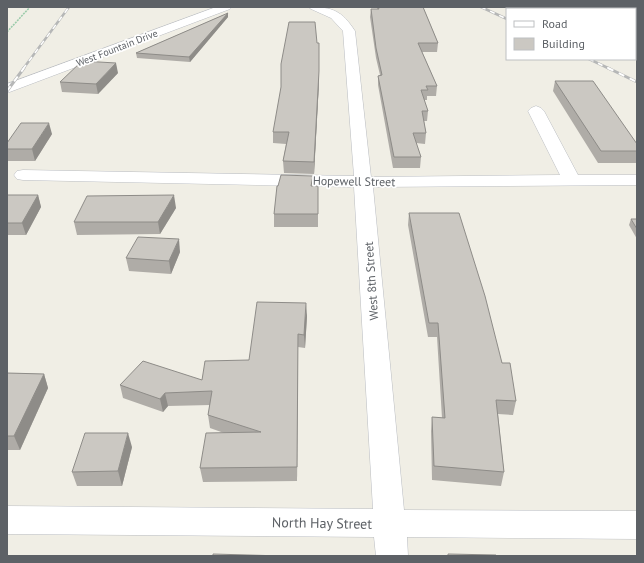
<svg xmlns="http://www.w3.org/2000/svg" width="644" height="563" viewBox="0 0 644 563" font-family="'PT Sans',sans-serif">
  <rect width="100%" height="100%" fill="#f0eee5"/>
  <g fill="none" stroke-linecap="round" stroke-linejoin="round">
    <defs>
      <g id="minor">
        <path d="M309,7C333,7 342,11 355,31L371,177L560,175L528,111L531,108L536,106L541,108L544,111L578,175H637V185L373,187L404,510L637,511V539L407,537L408,556H376L374,537L7,534V506L373,509L354,187L23,180L17,179L14,175L17,171L23,170L354,176L343,31L331,18L311,9Z"/>
        <path d="M570,7H582L584,9H572Z"/>
        <rect x="635" y="38" width="2" height="8"/>
      </g>
      <path id="tertiary" d="M216,7H232L230,9L7,93V84Z"/>
    </defs>
    <use href="#minor" stroke="#babdc2" stroke-width="1"/>
    <use href="#tertiary" stroke="#babdc2" stroke-width="1"/>
    <path stroke="#99caa9" stroke-width="1.5" stroke-dasharray="2 1" stroke-linecap="butt" d="M7,32L30,7"/>
    <use href="#minor" fill="#fff" fill-rule="evenodd"/>
    <use href="#tertiary" fill="#fff" fill-rule="evenodd"/>
    <defs>
      <g id="rail-far1">
        <path d="M481,7L507,19"/>
        <path d="M589,59L610,69"/>
        <path d="M23,69L69,7"/>
      </g>
      <g id="rail">
        <path d="M608,68L637,82"/>
        <path d="M7,91L24,68"/>
      </g>
    </defs>
    <use href="#rail-far1" stroke="#b6b7b7" stroke-width="2.5"/>
    <use href="#rail" stroke="#b6b7b7" stroke-width="3"/>
    <use href="#rail-far1" stroke="#fff" stroke-width="1.5" stroke-dasharray="5" stroke-linecap="butt"/>
    <use href="#rail" stroke="#fff" stroke-width="2" stroke-dasharray="6" stroke-linecap="butt"/>
  </g>
  <g fill="#afaca7">
    <path d="M377,7H423L438,43L437,52H422L437,86L436,96H427V100H424L428,111L427,121H424L426,133L425,144L416,143L421,157L420,168H393L378,85V76L380,75L376,58L370,17L371,9H377Z"/>
    <path d="M228,13V17L190,62L137,58L136,53Z"/>
    <path d="M118,73L98,94L62,92L60,82Z"/>
    <path d="M555,81L637,144V163H598L553,91Z"/>
    <path d="M319,82L314,174L284,173L283,161L286,144L273,143V132Z"/>
    <path d="M52,134L35,161H7V143Z"/>
    <path d="M313,176V186L318,199V227H274V214L278,186Z"/>
    <path d="M7,195H38L41,207L26,235H7Z"/>
    <path d="M176,208L160,234L77,235L74,222Z"/>
    <path d="M409,213L502,363L516,401L513,415L498,414L504,472L501,486L432,480L431,431L432,417L442,418L437,337H428L408,225Z"/>
    <path d="M631,219H637V239L629,225Z"/>
    <path d="M180,252L171,274L129,271L126,258Z"/>
    <path d="M307,316L305,348L298,347L297,481L203,482L200,468L224,433L210,428L208,415L210,405L168,406L163,412L123,398L120,385L202,380L249,360Z"/>
    <path d="M7,373L44,374L48,388L20,450H7Z"/>
    <path d="M132,447L122,486H77L72,472Z"/>
  </g>
  <g fill="#8e8c88">
    <path d="M228,13V17L190,62L189,57Z"/>
    <path d="M116,63L118,73L98,94L96,84Z"/>
    <path d="M319,71V82L314,174V162Z"/>
    <path d="M49,123L52,134L35,161L32,149Z"/>
    <path d="M38,195L41,207L26,235L22,223Z"/>
    <path d="M174,195L176,208L160,234L158,222Z"/>
    <path d="M179,239L180,252L171,274L169,261Z"/>
    <path d="M306,303L307,316L305,348L304,335Z"/>
    <path d="M298,334V347L297,481V467Z"/>
    <path d="M44,374L48,388L20,450L14,436Z"/>
    <path d="M165,393L168,406L163,412L160,399Z"/>
    <path d="M128,433L132,447L122,486L118,471Z"/>
  </g>
  <g fill="#cbc8c2" stroke="#8e8c88">
    <path d="M378,7H423L438,43H418L437,86H426L428,90H421L428,111H422L426,133H413L421,157H394L378,76L382,75L376,48L371,9H379Z"/>
    <path d="M228,13L189,57L136,53Z"/>
    <path d="M289,22H315L317,43H319V71L314,162L283,161L289,132H273L281,87V64Z"/>
    <path d="M82,61L116,63L96,84L60,82Z"/>
    <path d="M555,81H593L637,144V151H601Z"/>
    <path d="M21,123H49L32,149H7V143Z"/>
    <path d="M281,175L313,176L311,186H318V214H274L277,186H278Z"/>
    <path d="M7,195H38L22,223H7Z"/>
    <path d="M174,195L158,222H74L87,196Z"/>
    <path d="M409,213H459L485,296L502,363H510L516,401L496,400L504,472L434,466L432,417L445,418L438,323H429Z"/>
    <path d="M631,219H637V229Z"/>
    <path d="M138,237L179,239L169,261L126,258Z"/>
    <path d="M257,302L306,303L304,335L298,334L297,467L200,468L206,433L261,432L208,415L212,391L165,393L160,399L120,385L143,361L202,380L205,361L249,360Z"/>
    <path d="M7,373L44,374L14,436H7Z"/>
    <path d="M85,433H128L118,471L72,472Z"/>
    <path d="M213,554L283,556H213Z"/>
    <path d="M448,554L496,555L497,556H448Z"/>
  </g>
  <g text-anchor="middle" dominant-baseline="central" stroke-width="3.5" stroke-linejoin="round" paint-order="stroke">
    <g font-size="10" fill="#5d6166" stroke="#fff">
      <text transform="translate(117 48) rotate(-21)">West Fountain Drive</text>
    </g>
    <g font-size="12" fill="#5d6166" stroke="#fff">
      <text transform="translate(354 181) rotate(1)">Hopewell Street</text>
      <text transform="translate(371 281) rotate(-94)">West 8th Street</text>
    </g>
    <g font-size="14" fill="#5d6166" stroke="#fff">
      <text transform="translate(322 523) rotate(1)">North Hay Street</text>
    </g>
  </g>
  <rect width="644" height="563" fill="none" stroke="#5d6166" stroke-width="16"/>
  <rect x="506" y="8" width="130" height="52" fill="#ffffff" stroke="#bec0c2"/>
  <rect x="514" y="21" width="20" height="6" fill="#ffffff" stroke="#bec0c2"/>
  <text x="542" y="28" font-size="12" fill="#5d6166">Road</text>
  <rect x="514" y="38" width="20" height="12" fill="#cbc8c2" stroke="#bec0c2"/>
  <text x="542" y="48" font-size="12" fill="#5d6166">Building</text>
</svg>
